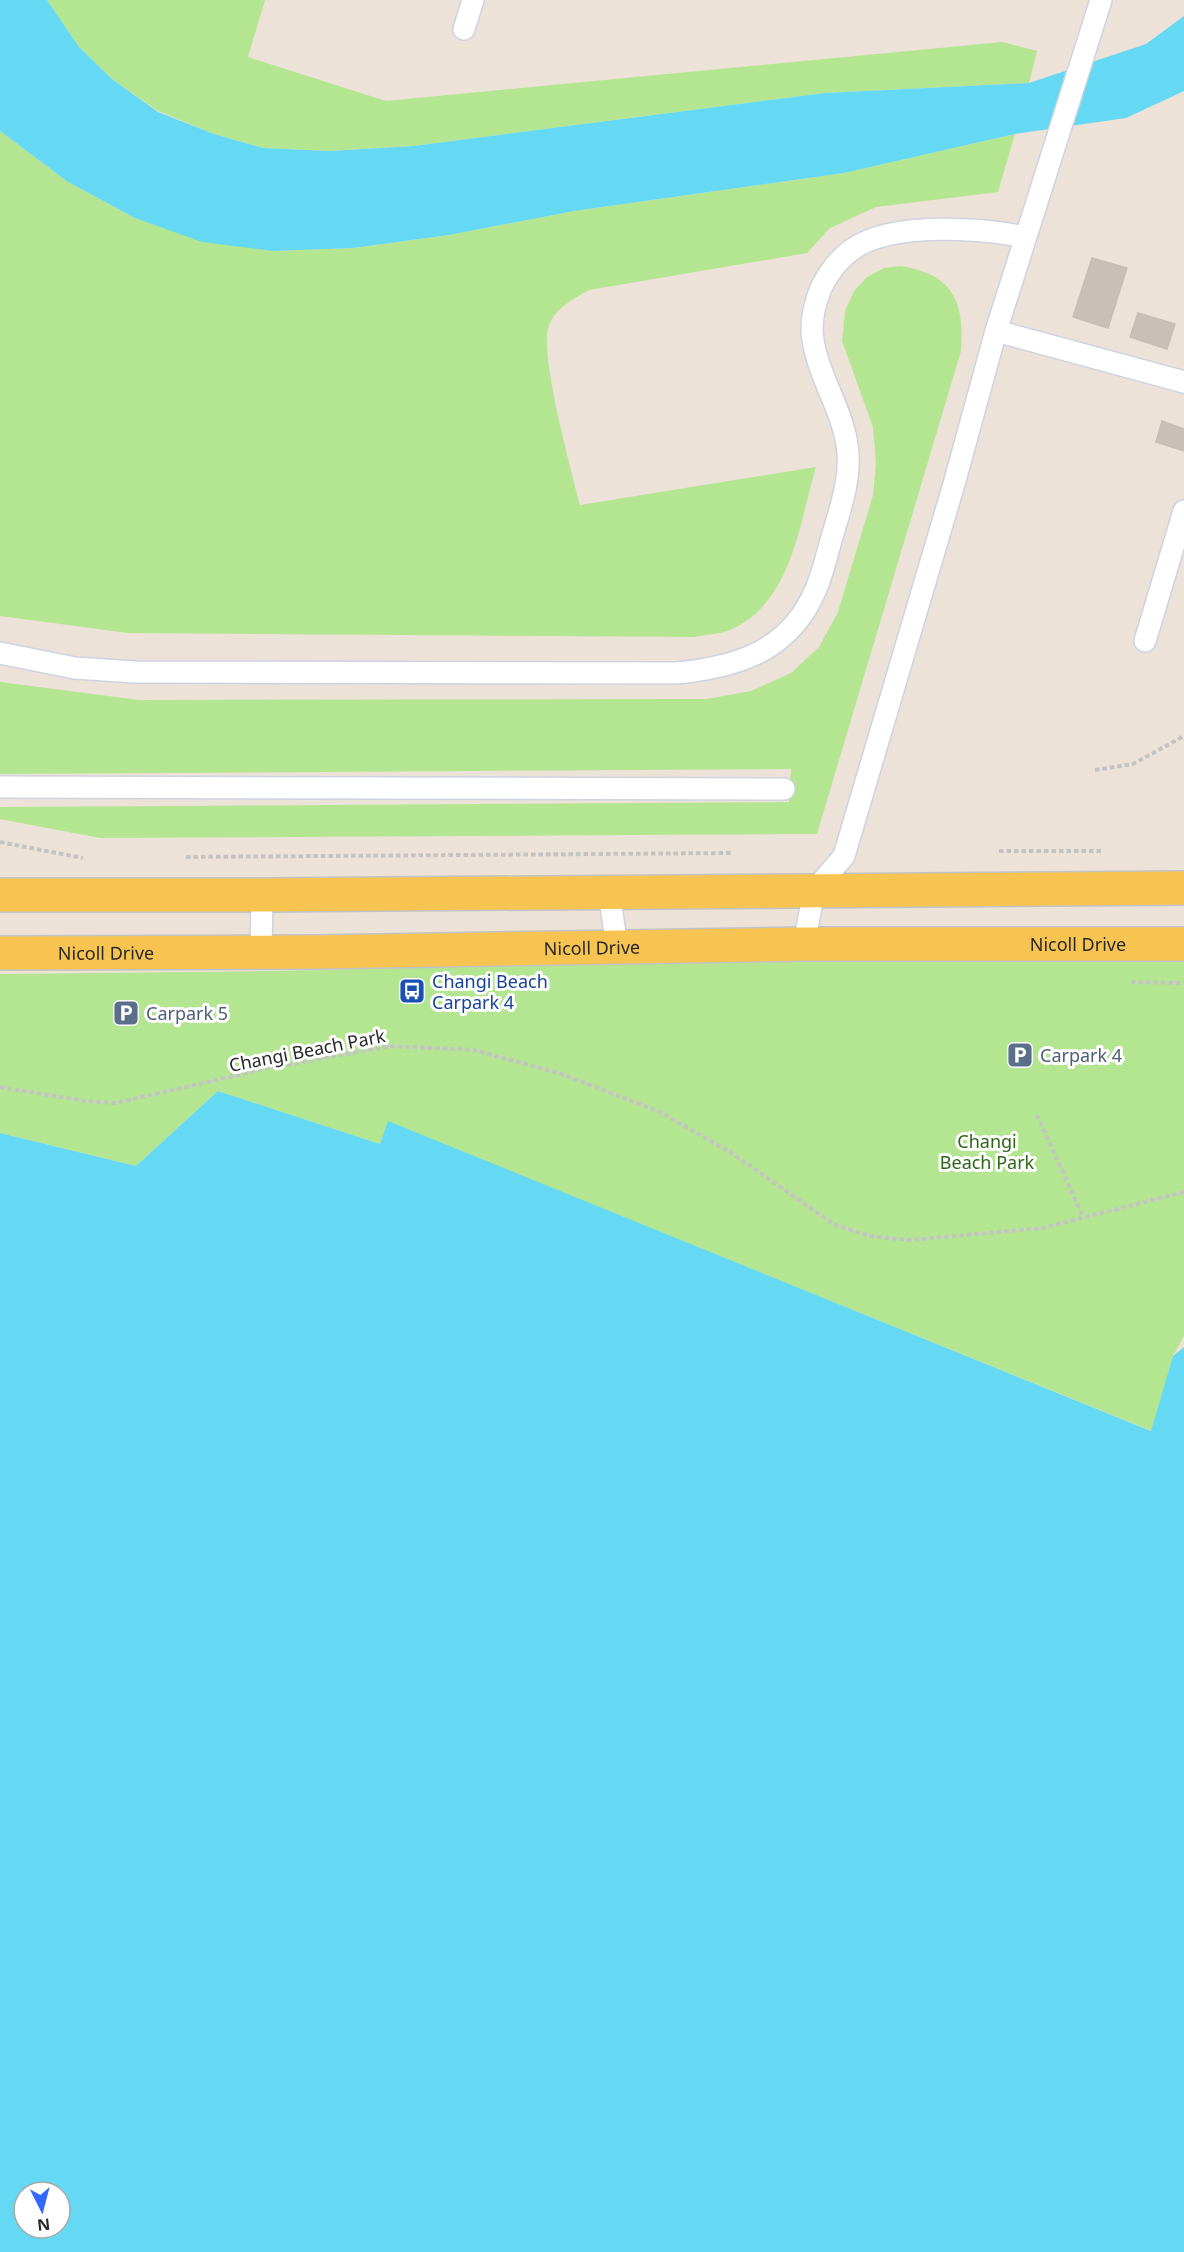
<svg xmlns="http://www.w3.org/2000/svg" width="1184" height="2252" viewBox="0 0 1184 2252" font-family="'Noto Sans',sans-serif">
  <rect width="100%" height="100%" fill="#ece2d8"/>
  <g fill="#b4e691">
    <path d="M47,0H265L248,57L386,101L1002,42L1037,51L1029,83L825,93L413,146L330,151L263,148L214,134L158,111L112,79L79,47Z"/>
    <path d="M0,131L68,182L135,218L273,251L353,248L449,235L574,211L844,173L1015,134L998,192L876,207L830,228L807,253L589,290C573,299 557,307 549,325C538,350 572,473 580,505L816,467C799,524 792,603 730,630C720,634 705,635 694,637L128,633L0,616Z"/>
    <path d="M901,266C953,274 965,302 961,351L817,834L100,838L0,819V807L789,802L791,769L0,774V682L139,700L707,699L751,691L791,673L819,647L838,612L873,495L876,463L873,427L842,341L845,311L854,291L867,277L884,268Z"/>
    <path d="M1184,950V1336L1173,1356L1152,1431L388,1122L380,1144L218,1091L136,1166L0,1133V974L273,971Z"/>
  </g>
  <g fill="#65d9f4" fill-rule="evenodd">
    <path d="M0,0H47L79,47L112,79L158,112L214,134L263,148L330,151L413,146L825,93L1029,83L1146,44L1184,16V91L1126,118L1015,134L844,173L574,211L449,235L353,248L273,251L202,242L135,218L68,182L0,131Z"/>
    <path d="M218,1091L380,1144L388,1121L1151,1431L1173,1356L1184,1347V2252H0V1133L136,1166ZM24,2192H60V2228H24Z"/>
  </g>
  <g fill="#c7bfb8" stroke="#c7beb2" stroke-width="1.5">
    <path d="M1092,258L1127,268L1108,328L1073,317Z"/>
    <path d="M1138,313L1175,324L1167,349L1130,337Z"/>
    <path d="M1162,421L1184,429V451L1156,442Z"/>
  </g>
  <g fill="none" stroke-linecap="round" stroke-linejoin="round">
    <defs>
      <g id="lane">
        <path d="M464,29L473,0"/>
        <path d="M996,331L1184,382"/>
        <path d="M1145,641L1184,511"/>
        <path d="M0,653L75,668L135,672L677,673C738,667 790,651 816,589C823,573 827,554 832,537C840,510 850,481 848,453C845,413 819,379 813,340C810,322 814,305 821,288C829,272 841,256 856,247C895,222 982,228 1025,237"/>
        <path d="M0,787L784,789"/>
        <path d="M609,892L617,948"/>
        <path d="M804,944L814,891L844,856L954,484L996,331L1101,0"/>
        <path d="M261,952L262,895"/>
      </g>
      <g id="primary">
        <path d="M0,895H262L1184,888"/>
        <path id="s1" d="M0,953L318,952L804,944H1184"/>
      </g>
    </defs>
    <use href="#lane" stroke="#ced3e2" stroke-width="24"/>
    <use href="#primary" stroke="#c3c3c3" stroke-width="36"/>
    <g stroke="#c3c3c3" stroke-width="4" stroke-dasharray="4.5 3" stroke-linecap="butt">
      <path d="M1095,770L1133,764L1184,736"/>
      <path d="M0,842L83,858"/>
      <path d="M999,851H1102"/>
      <path d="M186,857L733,853"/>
      <path d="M1131,982L1184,983"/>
      <path d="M0,1087L85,1101L116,1103L264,1069L390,1046L474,1050L562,1074L660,1112L730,1152L835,1225L870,1236L910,1240L1043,1228L1184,1192"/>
      <path d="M1037,1115L1083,1217"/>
    </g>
    <use href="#lane" stroke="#fff" stroke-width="21"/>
    <use href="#primary" stroke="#f7c452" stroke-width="33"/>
  </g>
  <defs>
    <symbol id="bus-square" viewBox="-11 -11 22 22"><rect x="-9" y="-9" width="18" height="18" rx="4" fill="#1a4fb4" stroke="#fff"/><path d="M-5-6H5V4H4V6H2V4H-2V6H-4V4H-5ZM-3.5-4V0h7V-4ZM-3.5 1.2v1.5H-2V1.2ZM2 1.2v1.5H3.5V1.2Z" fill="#fff"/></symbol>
    <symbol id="parking-square" viewBox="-11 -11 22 22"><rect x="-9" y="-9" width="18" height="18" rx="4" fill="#5c6f8a" stroke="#fff"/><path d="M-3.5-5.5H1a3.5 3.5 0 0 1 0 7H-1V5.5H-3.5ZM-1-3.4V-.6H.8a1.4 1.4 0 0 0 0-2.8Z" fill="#fff"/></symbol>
  </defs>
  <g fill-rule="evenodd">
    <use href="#bus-square" x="397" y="976" width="30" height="30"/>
    <use href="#parking-square" x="111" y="998" width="30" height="30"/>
    <use href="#parking-square" x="1005" y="1040" width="30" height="30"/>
  </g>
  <g text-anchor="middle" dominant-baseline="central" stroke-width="6" stroke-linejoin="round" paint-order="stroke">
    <g font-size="18" fill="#282828" stroke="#fff">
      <text stroke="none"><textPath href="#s1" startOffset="1078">Nicoll Drive</textPath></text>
      <text stroke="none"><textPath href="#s1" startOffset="592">Nicoll Drive</textPath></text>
      <text stroke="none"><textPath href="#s1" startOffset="106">Nicoll Drive</textPath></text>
      <text transform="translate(307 1050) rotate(-11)">Changi Beach Park</text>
    </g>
    <g font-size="18" fill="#164399" stroke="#fff" text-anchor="start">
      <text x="432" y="981">Changi Beach<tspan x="432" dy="21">Carpark 4</tspan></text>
    </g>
    <g font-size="18" fill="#4e5e75" stroke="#fff" text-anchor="start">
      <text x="146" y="1013">Carpark 5</text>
      <text x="1040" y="1055">Carpark 4</text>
    </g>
    <g font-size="18" fill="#2d6716" stroke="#fff">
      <text x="987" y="1141">Changi<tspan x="987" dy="21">Beach Park</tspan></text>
    </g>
  </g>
  <g transform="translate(42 2210) rotate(174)"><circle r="28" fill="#ffffff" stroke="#a9a9a9" stroke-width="1.5"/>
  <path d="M0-4.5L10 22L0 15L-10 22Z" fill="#3268ff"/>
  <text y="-9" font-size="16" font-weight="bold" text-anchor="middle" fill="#282828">N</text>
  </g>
</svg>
